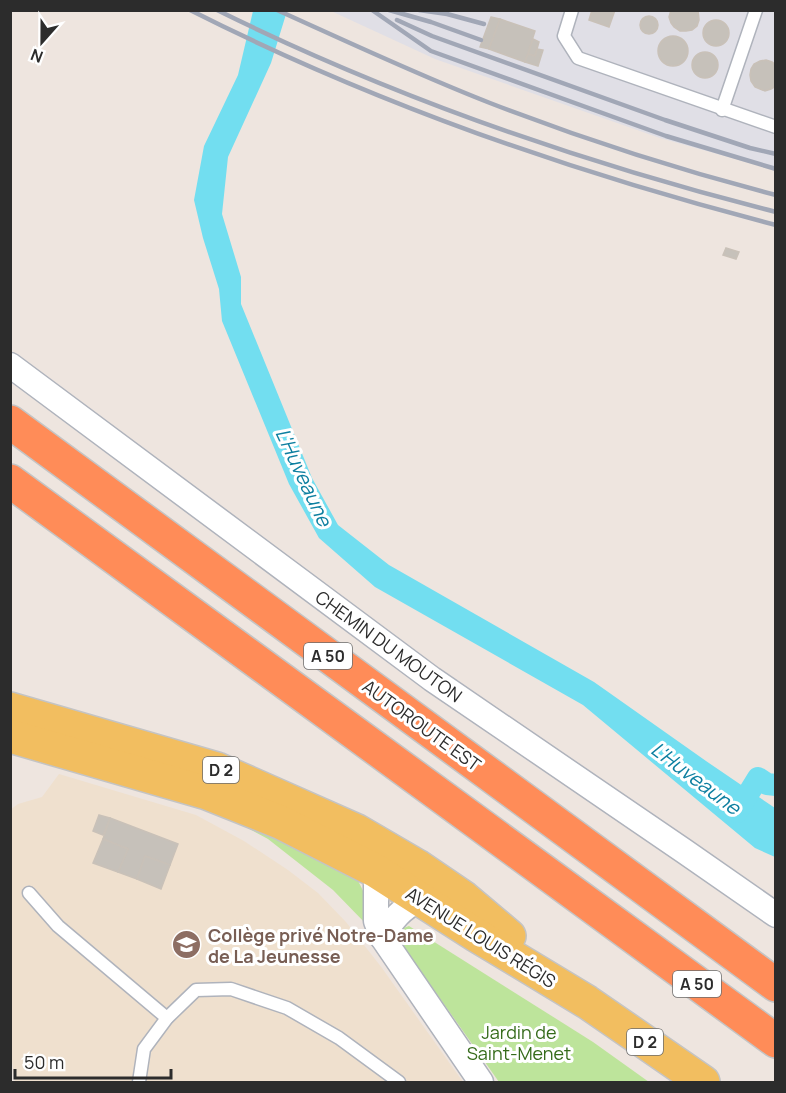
<svg xmlns="http://www.w3.org/2000/svg" width="786" height="1093" viewBox="0 0 786 1093" font-family="Manrope,sans-serif">
  <rect width="100%" height="100%" fill="#eee5df"/>
  <path fill="#e0dfe6" d="M331,11H775V170L660,138L435,59Z"/>
  <path fill="#efe0ce" d="M59,774L196,815L244,841L288,870L318,893L346,922L382,968L463,1082H15L10,1048V810L18,804L42,797Z"/>
  <g fill="#bde49b">
    <path d="M220,813L277,834L355,876C367,895 368,904 367,925L333,890L268,839Z"/>
    <path d="M409,926L593,1042L649,1082H499L393,932Z"/>
  </g>
  <path fill="#72def0" d="M253,11H287L271,63L228,157L222,214L241,277V304L312,478L338,525L389,565L594,682L706,761L775,808V857L755,848L583,705L375,587L319,538L289,484L222,321L219,289L203,238L194,200L204,146L238,75Z"/>
  <g fill="none" stroke-linecap="round" stroke-linejoin="round">
    <path stroke="#72def0" stroke-width="22" d="M737,812L758,778L767,784L776,785"/>
  </g>
  <g fill="#c6c1ba" stroke="#c9c1b8" stroke-width="1.5">
    <path d="M592,10H615L609,27L589,20Z"/>
    <path d="M671,10H698L699,20L697,26L692,30L686,31H680L674,27L671,23L669,17Z"/>
    <circle cx="649" cy="25" r="9"/>
    <path d="M491,17L500,19L489,49L480,47Z"/>
    <path d="M500,19L535,31L525,62L489,49Z"/>
    <circle cx="716" cy="33" r="13"/>
    <circle cx="673" cy="51" r="15"/>
    <path d="M533,39L539,42L535,56L528,54Z"/>
    <path d="M537,49L543,50L538,66L525,62L528,54L535,56Z"/>
    <circle cx="705" cy="65" r="13"/>
    <path d="M766,60L772,62L776,65V86L771,89L765,91L755,87L751,81L750,75L751,69L754,64L760,61Z"/>
    <path d="M726,248L739,252L736,259L723,255Z"/>
    <path d="M99,815L110,818L103,835L93,831Z"/>
    <path d="M110,818L178,844L170,865L145,856L137,879L118,872L128,849L103,839Z"/>
    <path d="M103,839L128,849L118,872L93,863Z"/>
    <path d="M145,856L170,865L161,889L137,879Z"/>
  </g>
  <g fill="none" stroke-linecap="round" stroke-linejoin="round">
    <defs>
      <g id="service">
        <path d="M572,10L564,36L578,58L776,127"/>
        <path d="M722,110L756,10"/>
        <path d="M29,893L58,926L167,1018"/>
        <path d="M139,1082L144,1049L167,1018L196,990L231,989L287,1008L339,1038L399,1082"/>
      </g>
      <g id="minor">
        <path d="M10,365L432,679L684,851L776,915"/>
        <path d="M376,871V921L382,937L481,1082"/>
        <path d="M382,937C393,919 401,909 420,899"/>
      </g>
      <g id="primary">
        <path d="M10,709L217,769L357,831L417,866L464,898L509,936"/>
        <path d="M10,736L207,793L282,823L376,871L476,935L587,1002L703,1082"/>
      </g>
      <g id="motorway">
        <path d="M10,422L776,985"/>
        <path d="M10,481L776,1041"/>
      </g>
    </defs>
    <use href="#service" stroke="#afb3bc" stroke-width="15"/>
    <use href="#minor" stroke="#afb3bc" stroke-width="27"/>
    <use href="#primary" stroke="#c4c4c4" stroke-width="36"/>
    <use href="#motorway" stroke="#c4c4c4" stroke-width="36"/>
    <use href="#service" stroke="#fff" stroke-width="12"/>
    <use href="#minor" stroke="#fff" stroke-width="24"/>
    <use href="#primary" stroke="#f2be60" stroke-width="33"/>
    <use href="#motorway" stroke="#ff8c58" stroke-width="33"/>
    <g stroke="#a1a7b6" stroke-width="4.5">
      <path d="M190,10C376,104 574,173 776,225"/>
      <path d="M217,10C395,98 583,163 776,212"/>
      <path d="M277,10C348,42 418,75 490,103C583,139 679,170 776,195"/>
      <path d="M372,10L431,51L666,136L776,169"/>
      <path d="M389,10L431,22L481,40"/>
      <path d="M419,10L447,14L484,24"/>
      <path d="M397,20L432,36L665,120L750,148L776,154"/>
    </g>
  </g>
  <defs>
    <symbol id="school-disc" viewBox="-11 -11 22 22"><circle r="9.5" fill="#8d6e63" stroke="#fff"/><path d="M0-5L7-2L0 1L-7-2ZM-4 1L0 2.5L4 1V4Q0 6-4 4Z" fill="#fff"/></symbol>
  </defs>
  <g fill-rule="evenodd">
    <use href="#school-disc" x="170" y="928" width="33" height="33"/>
  </g>
  <g text-anchor="middle" dominant-baseline="central" stroke-width="6" stroke-linejoin="round" paint-order="stroke">
    <g fill="#fff" stroke="#6b6b6b" stroke-width="1.5">
      <rect x="304" y="643" width="48" height="26" rx="4.5"/>
      <rect x="203" y="757" width="36" height="26" rx="4.5"/>
      <rect x="673" y="971" width="48" height="26" rx="4.5"/>
      <rect x="627" y="1029" width="36" height="26" rx="4.5"/>
    </g>
    <g font-size="16" font-weight="bold" fill="#2c2c2c">
      <text x="328" y="656">A 50</text>
      <text x="221" y="770">D 2</text>
      <text x="697" y="984">A 50</text>
      <text x="645" y="1042">D 2</text>
    </g>
    <g font-size="18" fill="#2c2c2c" stroke="#fff">
      <text transform="translate(389 646) rotate(36)">CHEMIN DU MOUTON</text>
      <text transform="translate(422 725) rotate(36)">AUTOROUTE EST</text>
      <text transform="translate(481 937) rotate(32)">AVENUE LOUIS RÉGIS</text>
    </g>
    <g font-size="18" font-weight="bold" fill="#785e54" stroke="#fff" text-anchor="start">
      <text x="208" y="935">Collège privé Notre-Dame<tspan x="208" dy="21">de La Jeunesse</tspan></text>
    </g>
    <g font-size="18" fill="#356b1a" stroke="#fff">
      <text x="519" y="1032">Jardin de<tspan x="519" dy="21">Saint-Menet</tspan></text>
    </g>
    <g font-size="20" font-style="italic" fill="#0d7fa0" stroke="#fff">
      <text transform="translate(304 477) rotate(65)">L'Huveaune</text>
      <text transform="translate(696 778) rotate(37)">L'Huveaune</text>
    </g>
  </g>
  <rect width="786" height="1093" fill="none" stroke="#2c2c2c" stroke-width="24"/>
  <g transform="translate(42 42) rotate(201)" stroke="#ffffff" stroke-width="4.5" paint-order="stroke">
  <path d="M0-4.5L10 22L0 15L-10 22Z" fill="#2c2c2c"/>
  <text y="-9" font-size="16" font-weight="bold" text-anchor="middle" fill="#2c2c2c">N</text>
  </g>
  <path d="M15 1069v9h156v-9" fill="none" stroke="#2c2c2c" stroke-width="3"/>
  <text x="24" y="1069" font-size="18" fill="#2c2c2c" stroke="#ffffff" stroke-width="4.5" paint-order="stroke">50 m</text>
</svg>
